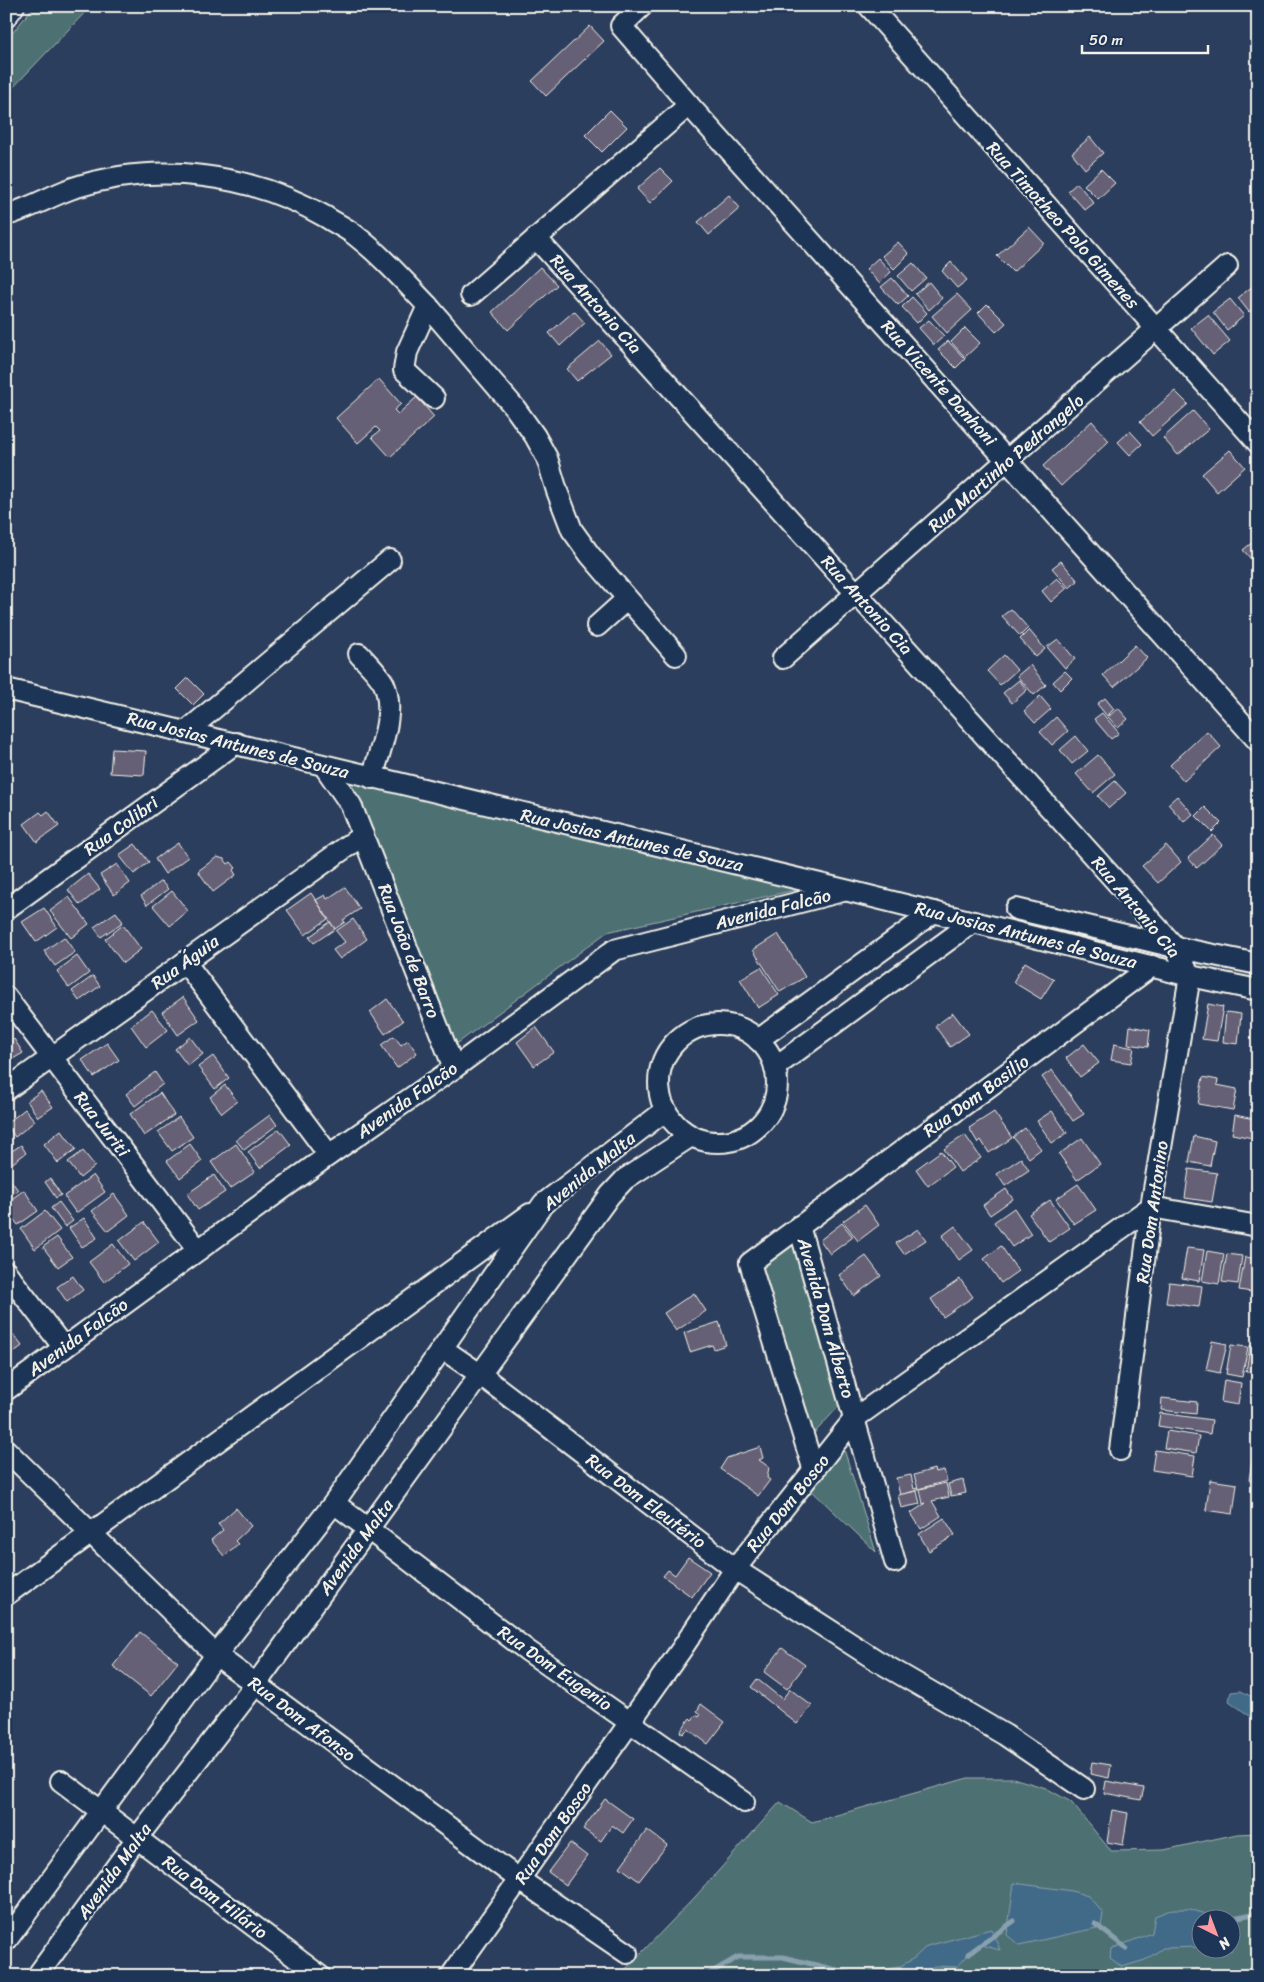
<svg xmlns="http://www.w3.org/2000/svg" width="1264" height="1982" viewBox="0 0 1264 1982" font-family="Sriracha,sans-serif">
  <rect width="100%" height="100%" fill="#2c3e5d"/>
  <filter id="ink" filterUnits="userSpaceOnUse"><feTurbulence type="fractalNoise" baseFrequency=".02" numOctaves="2"/><feDisplacementMap in="SourceGraphic" scale="10" xChannelSelector="R" yChannelSelector="G"/><feConvolveMatrix kernelMatrix="1 2 1 2 8 2 1 2 1" color-interpolation-filters="sRGB"/></filter>
  <g filter="url(#ink)">
    <g fill="#4e7173" stroke="#a1b1ae" fill-rule="evenodd">
      <path d="M34,6H91L6,95V41Z"/>
      <path d="M342,776L804,888L607,932L458,1043L451,1042Z"/>
      <path d="M792,1242L840,1405L809,1439L757,1267Z"/>
      <path d="M843,1446L876,1552L809,1488Z"/>
      <path d="M968,1778H1013L1046,1788L1071,1802L1111,1851L1164,1850L1237,1834L1258,1833V1976H1015L1014,1974L1007,1976H619L695,1897L780,1802L812,1822ZM1202,1920H1232V1950H1202Z"/>
    </g>
    <g fill="#416a88" stroke="#89a0ae">
      <path d="M1241,1691L1258,1700V1722L1229,1701L1231,1692Z"/>
      <path d="M1014,1883L1072,1891L1088,1896L1103,1913L1101,1927L1019,1945L1007,1935Z"/>
      <path d="M1173,1909H1190L1219,1919L1202,1920L1201,1947L1163,1948L1145,1960L1122,1967L1110,1958L1111,1949L1152,1933L1155,1916Z"/>
      <path d="M991,1929L1000,1950L978,1944L957,1967L934,1966L922,1976H883L913,1959L927,1946Z"/>
    </g>
    <g fill="none" stroke-linecap="round" stroke-linejoin="round">
      <g stroke="#89a0ae" stroke-width="5">
        <path d="M1223,1920L1258,1913"/>
        <path d="M1095,1924L1126,1948"/>
        <path d="M968,1954L1014,1921"/>
        <path d="M705,1976L738,1957H783L857,1975L900,1969"/>
      </g>
    </g>
    <g fill="#666176" stroke="#f4f1e8">
      <path d="M590,26L604,41L546,96L532,81Z"/>
      <path d="M610,110L627,127L602,152L585,135Z"/>
      <path d="M1090,137L1103,153L1085,169L1072,153Z"/>
      <path d="M660,168L673,181L650,203L637,189Z"/>
      <path d="M1101,169L1115,183L1098,199L1084,185Z"/>
      <path d="M1077,183L1094,203L1085,210L1068,191Z"/>
      <path d="M729,195L740,208L709,235L698,222Z"/>
      <path d="M1029,227L1044,243L1013,272L997,256Z"/>
      <path d="M898,242L909,254L894,269L882,256Z"/>
      <path d="M878,258L891,272L879,283L866,269Z"/>
      <path d="M951,262L967,280L957,288L942,271Z"/>
      <path d="M913,263L926,278L911,291L898,276Z"/>
      <path d="M540,267L557,285L508,330L492,312Z"/>
      <path d="M892,278L908,296L898,305L881,287Z"/>
      <path d="M929,282L942,298L929,310L915,294Z"/>
      <path d="M1254,285L1258,290V305L1249,312L1238,298Z"/>
      <path d="M957,294L972,310L947,333L932,316Z"/>
      <path d="M912,297L927,313L917,323L902,307Z"/>
      <path d="M1230,299L1244,316L1227,330L1213,312Z"/>
      <path d="M987,304L1006,323L996,332L978,313Z"/>
      <path d="M574,311L585,323L560,346L549,333Z"/>
      <path d="M1208,315L1230,341L1213,355L1191,328Z"/>
      <path d="M929,320L944,336L934,345L919,328Z"/>
      <path d="M965,328L980,343L965,357L951,342Z"/>
      <path d="M600,341L611,354L577,381L567,369Z"/>
      <path d="M948,341L965,359L956,368L938,350Z"/>
      <path d="M379,379L401,404L394,410L398,414L417,397L434,417L390,457L372,437L380,431L376,427L358,443L336,418Z"/>
      <path d="M1175,391L1188,404L1152,436L1140,422Z"/>
      <path d="M1193,411L1209,429L1178,455L1163,438Z"/>
      <path d="M1092,421L1109,441L1061,486L1043,466Z"/>
      <path d="M1130,431L1142,444L1130,455L1118,442Z"/>
      <path d="M1230,450L1245,467L1217,492L1202,474Z"/>
      <path d="M1254,541L1258,545V567L1243,550Z"/>
      <path d="M1061,561L1078,581L1069,588L1052,568Z"/>
      <path d="M1057,578L1067,588L1051,602L1042,591Z"/>
      <path d="M1011,609L1028,628L1020,636L1002,616Z"/>
      <path d="M1029,630L1045,649L1036,657L1020,639Z"/>
      <path d="M1058,639L1075,659L1065,668L1047,647Z"/>
      <path d="M1135,645L1147,658L1114,687L1103,675Z"/>
      <path d="M1004,655L1017,670L1000,685L987,671Z"/>
      <path d="M1030,665L1046,685L1034,695L1017,676Z"/>
      <path d="M1065,671L1072,678L1060,690L1053,682Z"/>
      <path d="M188,678L204,694L193,705L177,689Z"/>
      <path d="M1019,680L1027,690L1012,703L1003,693Z"/>
      <path d="M1040,696L1051,709L1035,723L1024,711Z"/>
      <path d="M1105,698L1114,709L1107,716L1097,704Z"/>
      <path d="M1118,708L1128,719L1118,728L1108,717Z"/>
      <path d="M1102,713L1119,733L1111,739L1094,719Z"/>
      <path d="M1056,717L1068,731L1052,745L1040,732Z"/>
      <path d="M1207,731L1221,747L1184,781L1170,765Z"/>
      <path d="M1076,736L1088,751L1072,764L1060,750Z"/>
      <path d="M112,749L146,751L144,775L110,773Z"/>
      <path d="M1098,755L1115,774L1093,793L1076,774Z"/>
      <path d="M1115,781L1126,793L1109,808L1098,796Z"/>
      <path d="M1177,796L1193,814L1184,822L1168,804Z"/>
      <path d="M1205,807L1221,823L1212,832L1196,816Z"/>
      <path d="M48,811L59,826L37,842L24,824L40,812L43,815Z"/>
      <path d="M1213,835L1222,845L1197,868L1188,858Z"/>
      <path d="M178,843L188,857L165,874L155,859Z"/>
      <path d="M135,844L149,862L134,874L119,855Z"/>
      <path d="M1166,845L1181,862L1158,883L1142,866Z"/>
      <path d="M6,854L13,865L6,870Z"/>
      <path d="M217,857L224,859L228,864L231,862L236,868L233,870L236,875L213,892L198,871Z"/>
      <path d="M117,864L130,883L114,895L100,875Z"/>
      <path d="M88,874L100,889L80,905L68,890Z"/>
      <path d="M161,881L168,889L147,905L141,896Z"/>
      <path d="M345,887L360,909L343,920L345,922L335,929L316,900L325,895L327,899Z"/>
      <path d="M172,891L188,911L170,926L153,906Z"/>
      <path d="M311,893L328,919L305,935L287,910Z"/>
      <path d="M69,897L89,924L71,938L50,911Z"/>
      <path d="M44,908L57,927L36,942L22,922Z"/>
      <path d="M116,912L123,922L101,937L94,927Z"/>
      <path d="M353,919L367,939L340,959L333,950L345,942L336,931Z"/>
      <path d="M330,922L335,929L314,943L309,937Z"/>
      <path d="M123,925L141,949L123,963L105,939Z"/>
      <path d="M778,934L805,977L780,992L753,950Z"/>
      <path d="M64,937L75,952L55,966L44,951Z"/>
      <path d="M77,956L89,973L69,988L57,971Z"/>
      <path d="M1025,962L1054,979L1041,999L1013,982Z"/>
      <path d="M761,967L779,995L758,1008L740,979Z"/>
      <path d="M93,976L100,986L79,1001L72,991Z"/>
      <path d="M183,997L199,1020L178,1035L162,1012Z"/>
      <path d="M387,999L403,1021L385,1034L370,1012Z"/>
      <path d="M1208,1004L1223,1007L1217,1041L1202,1039Z"/>
      <path d="M152,1010L168,1030L146,1047L131,1026Z"/>
      <path d="M1226,1012L1241,1014L1238,1044L1223,1042Z"/>
      <path d="M953,1013L969,1034L950,1047L935,1026Z"/>
      <path d="M1130,1026L1150,1030L1148,1047L1128,1044Z"/>
      <path d="M536,1027L554,1052L534,1066L517,1042Z"/>
      <path d="M394,1036L401,1045L408,1040L417,1053L397,1068L381,1045Z"/>
      <path d="M190,1037L203,1054L188,1066L175,1049Z"/>
      <path d="M14,1039L23,1053L6,1063V1045Z"/>
      <path d="M107,1043L119,1060L94,1077L82,1060Z"/>
      <path d="M1084,1044L1099,1063L1080,1077L1066,1058Z"/>
      <path d="M1114,1044L1134,1048L1131,1063L1111,1060Z"/>
      <path d="M213,1056L229,1078L215,1089L198,1067Z"/>
      <path d="M1256,1061H1258V1083H1253Z"/>
      <path d="M1052,1070L1084,1114L1073,1121L1042,1077Z"/>
      <path d="M155,1072L163,1084L135,1106L126,1094Z"/>
      <path d="M1203,1077L1218,1080L1217,1085L1237,1089L1233,1110L1198,1104Z"/>
      <path d="M225,1085L237,1101L222,1113L210,1097Z"/>
      <path d="M41,1091L53,1107L38,1117L27,1101Z"/>
      <path d="M160,1093L174,1115L144,1136L130,1114Z"/>
      <path d="M25,1109L35,1121L15,1137L6,1124Z"/>
      <path d="M1052,1111L1067,1133L1052,1143L1037,1121Z"/>
      <path d="M994,1112L1012,1138L989,1153L981,1140L978,1143L969,1128Z"/>
      <path d="M270,1115L277,1125L244,1150L236,1140Z"/>
      <path d="M1235,1115L1258,1120V1139L1232,1134Z"/>
      <path d="M179,1117L193,1137L172,1151L158,1132Z"/>
      <path d="M1025,1128L1041,1149L1029,1158L1013,1137Z"/>
      <path d="M279,1129L291,1145L260,1168L248,1152Z"/>
      <path d="M61,1130L76,1149L58,1163L44,1144Z"/>
      <path d="M965,1135L981,1158L960,1172L944,1149Z"/>
      <path d="M1194,1136L1215,1141L1210,1166L1189,1162Z"/>
      <path d="M1082,1138L1100,1164L1077,1180L1059,1154Z"/>
      <path d="M190,1144L202,1161L180,1178L167,1161Z"/>
      <path d="M236,1144L255,1172L230,1189L211,1162Z"/>
      <path d="M21,1145L26,1153L6,1168V1155Z"/>
      <path d="M83,1151L95,1166L80,1178L68,1162Z"/>
      <path d="M941,1151L953,1167L928,1186L916,1169Z"/>
      <path d="M1021,1158L1029,1170L1005,1186L997,1174Z"/>
      <path d="M1189,1169L1217,1173L1212,1202L1185,1198Z"/>
      <path d="M6,1174L18,1190L6,1198Z"/>
      <path d="M93,1175L105,1192L76,1213L64,1196Z"/>
      <path d="M214,1175L225,1192L198,1210L187,1194Z"/>
      <path d="M50,1178L61,1195L56,1198L45,1182Z"/>
      <path d="M1078,1184L1096,1210L1074,1224L1056,1199Z"/>
      <path d="M1006,1189L1013,1199L990,1215L983,1205Z"/>
      <path d="M24,1190L38,1211L18,1225L6,1209V1203Z"/>
      <path d="M114,1194L129,1215L108,1231L92,1211Z"/>
      <path d="M1050,1200L1070,1228L1049,1242L1029,1214Z"/>
      <path d="M59,1202L73,1221L65,1227L51,1208Z"/>
      <path d="M865,1205L879,1225L858,1241L843,1221Z"/>
      <path d="M1014,1208L1031,1234L1012,1247L994,1222Z"/>
      <path d="M45,1211L60,1230L35,1249L21,1229Z"/>
      <path d="M84,1218L97,1238L82,1247L69,1228Z"/>
      <path d="M144,1222L159,1242L134,1261L119,1241Z"/>
      <path d="M842,1223L853,1237L830,1254L820,1240Z"/>
      <path d="M955,1226L973,1250L959,1260L942,1236Z"/>
      <path d="M918,1229L926,1240L904,1254L896,1243Z"/>
      <path d="M57,1237L72,1257L58,1267L43,1247Z"/>
      <path d="M113,1244L128,1264L104,1282L89,1262Z"/>
      <path d="M1001,1246L1018,1271L1001,1283L984,1259Z"/>
      <path d="M1187,1248L1204,1250L1199,1281L1182,1278Z"/>
      <path d="M1207,1251L1224,1254L1219,1284L1202,1281Z"/>
      <path d="M1227,1254L1242,1256L1238,1284L1222,1282Z"/>
      <path d="M866,1256L881,1276L854,1296L839,1275Z"/>
      <path d="M1245,1257L1258,1259V1293L1239,1290Z"/>
      <path d="M73,1276L83,1290L67,1302L57,1287Z"/>
      <path d="M960,1279L973,1297L943,1317L931,1299Z"/>
      <path d="M1169,1282L1202,1286L1199,1307L1166,1303Z"/>
      <path d="M694,1293L706,1311L676,1331L664,1313Z"/>
      <path d="M719,1322L726,1345L714,1349L712,1345L690,1352L684,1333Z"/>
      <path d="M6,1325L22,1346L6,1358Z"/>
      <path d="M1212,1341L1227,1344L1220,1373L1206,1370Z"/>
      <path d="M1231,1345L1248,1347L1242,1377L1226,1374Z"/>
      <path d="M1250,1346L1258,1347V1373L1246,1372Z"/>
      <path d="M1224,1380L1241,1383L1238,1405L1221,1402Z"/>
      <path d="M1162,1398L1197,1402L1196,1414L1161,1410Z"/>
      <path d="M1160,1413L1212,1420L1210,1434L1158,1426Z"/>
      <path d="M1167,1431L1199,1436L1196,1453L1164,1448Z"/>
      <path d="M760,1447L763,1458L759,1460L769,1467L767,1478L770,1480L758,1496L720,1469L727,1458Z"/>
      <path d="M1155,1450L1195,1456L1192,1476L1152,1470Z"/>
      <path d="M1253,1454H1258V1481L1249,1480Z"/>
      <path d="M934,1469L935,1472L944,1470L947,1481L918,1489L914,1475Z"/>
      <path d="M911,1475L914,1489L917,1488L918,1490L900,1495L896,1478Z"/>
      <path d="M963,1480L966,1493L951,1496L948,1484Z"/>
      <path d="M1210,1480L1237,1484L1233,1514L1206,1510Z"/>
      <path d="M946,1483L949,1497L932,1501L941,1516L921,1529L911,1513L926,1503L923,1504L920,1489Z"/>
      <path d="M917,1491L920,1504L901,1508L898,1495Z"/>
      <path d="M236,1508L251,1526L235,1541L238,1544L224,1556L211,1540L223,1530L218,1524Z"/>
      <path d="M944,1518L955,1535L929,1551L919,1534Z"/>
      <path d="M688,1557L710,1572L692,1597L663,1576L668,1570L675,1575Z"/>
      <path d="M140,1632L178,1662L151,1696L113,1666Z"/>
      <path d="M782,1648L805,1665L787,1689L764,1672Z"/>
      <path d="M757,1679L782,1699L790,1689L812,1706L797,1724L751,1687Z"/>
      <path d="M701,1704L725,1722L708,1744L688,1729L683,1734L680,1732L690,1718L692,1720L696,1715L699,1717L701,1714L697,1711Z"/>
      <path d="M1092,1762L1111,1765L1109,1778L1090,1774Z"/>
      <path d="M1106,1781L1144,1788L1141,1800L1104,1793Z"/>
      <path d="M605,1799L633,1819L623,1833L612,1825L601,1841L583,1829Z"/>
      <path d="M1112,1810L1128,1813L1123,1845L1107,1842Z"/>
      <path d="M647,1830L667,1845L639,1881L620,1867Z"/>
      <path d="M570,1843L587,1856L566,1885L548,1872Z"/>
    </g>
    <g fill="none" stroke-linecap="round" stroke-linejoin="round">
      <defs>
        <g id="minor">
          <path d="M642,6L621,26L689,105L1258,741"/>
          <path d="M869,6L1258,443"/>
          <path d="M6,17L14,6"/>
          <path d="M6,215C29,209 50,196 73,188C157,161 250,173 326,217C335,223 346,228 355,235C382,256 404,281 428,306L407,352L404,370L434,398"/>
          <path d="M536,238L1175,947L1190,976L1151,1207L1120,1450"/>
          <path d="M471,295L689,105"/>
          <path d="M428,306L515,408L535,436L547,458L557,491L572,530L590,555L676,655"/>
          <path d="M597,626L627,599"/>
          <path d="M359,654C367,663 379,674 384,684C396,713 380,749 372,778"/>
          <path d="M783,658L1227,266"/>
          <path d="M6,689L845,890L1190,976L1258,990"/>
          <path d="M187,731L390,560"/>
          <path d="M324,766L351,805L454,1068"/>
          <path d="M6,909L236,743"/>
          <path d="M1016,909L1175,947L1258,964"/>
          <path d="M185,962L329,1155"/>
          <path d="M6,997L198,1250"/>
          <circle cx="718" cy="1083" r="59"/>
          <path d="M758,1040L934,912"/>
          <path d="M775,1067L973,922"/>
          <path d="M6,1090L363,835"/>
          <path d="M799,1226L895,1562"/>
          <path d="M6,1272L64,1348"/>
          <path d="M443,1349L481,1375L735,1569L876,1660L1005,1735L1084,1789"/>
          <path d="M6,1390L329,1155L454,1068L614,950L843,891"/>
          <path d="M6,1450L216,1655L520,1880L627,1953"/>
          <path d="M814,1471L750,1263L1152,966"/>
          <path d="M334,1503L528,1651L744,1802"/>
          <path d="M6,1595L530,1214"/>
          <path d="M61,1781L320,1976"/>
          <path d="M6,1941L216,1655L334,1503L543,1204L666,1110"/>
          <path d="M37,1976L137,1838L256,1684L610,1195L625,1179L691,1136"/>
          <path d="M451,1976L681,1650L735,1569L855,1418L1151,1207L1258,1226"/>
        </g>
      </defs>
      <use href="#minor" stroke="#f4f1e8" stroke-width="24"/>
      <use href="#minor" stroke="#1d3557" stroke-width="20"/>
    </g>
  </g>
  <g text-anchor="middle" dominant-baseline="central" stroke-width="4.5" stroke-linejoin="round" paint-order="stroke">
    <g font-size="18" fill="#f4f1e8" stroke="#1d3557">
      <text transform="translate(1063 225) rotate(48)">Rua Timotheo Polo Gimenes</text>
      <text transform="translate(596 304) rotate(48)">Rua Antonio Cia</text>
      <text transform="translate(939 383) rotate(48)">Rua Vicente Danhoni</text>
      <text transform="translate(1006 463) rotate(-41)">Rua Martinho Pedrangelo</text>
      <text transform="translate(867 605) rotate(48)">Rua Antonio Cia</text>
      <text transform="translate(238 745) rotate(14)">Rua Josias Antunes de Souza</text>
      <text transform="translate(121 826) rotate(-36)">Rua Colibri</text>
      <text transform="translate(632 840) rotate(13)">Rua Josias Antunes de Souza</text>
      <text transform="translate(1136 907) rotate(50)">Rua Antonio Cia</text>
      <text transform="translate(773 909) rotate(-14)">Avenida Falcão</text>
      <text transform="translate(1026 935) rotate(14)">Rua Josias Antunes de Souza</text>
      <text transform="translate(409 951) rotate(69)">Rua João de Barro</text>
      <text transform="translate(185 962) rotate(-36)">Rua Águia</text>
      <text transform="translate(976 1096) rotate(-36)">Rua Dom Basilio</text>
      <text transform="translate(407 1100) rotate(-35)">Avenida Falcão</text>
      <text transform="translate(102 1124) rotate(52)">Rua Juriti</text>
      <text transform="translate(589 1171) rotate(-39)">Avenida Malta</text>
      <text transform="translate(1152 1212) rotate(-82)">Rua Dom Antonino</text>
      <text transform="translate(826 1318) rotate(74)">Avenida Dom Alberto</text>
      <text transform="translate(78 1337) rotate(-36)">Avenida Falcão</text>
      <text transform="translate(646 1501) rotate(37)">Rua Dom Eleutério</text>
      <text transform="translate(788 1503) rotate(-51)">Rua Dom Bosco</text>
      <text transform="translate(356 1547) rotate(-54)">Avenida Malta</text>
      <text transform="translate(555 1668) rotate(35)">Rua Dom Eugenio</text>
      <text transform="translate(302 1719) rotate(37)">Rua Dom Afonso</text>
      <text transform="translate(553 1833) rotate(-55)">Rua Dom Bosco</text>
      <text transform="translate(114 1871) rotate(-54)">Avenida Malta</text>
      <text transform="translate(215 1897) rotate(37)">Rua Dom Hilário</text>
    </g>
  </g>
  <rect width="1264" height="1982" fill="none" stroke="#1d3557" stroke-width="25"/>
  <rect x="12" y="12" width="1239" height="1957" fill="none" stroke="#f4f1e8" stroke-width="2" filter="url(#ink)"/>
  <g transform="translate(1216 1934) rotate(138)"><circle r="24" fill="#1d3557" stroke="#738091"/>
  <path d="M0-4L9 19L0 12L-9 19Z" fill="#ff9aa2"/>
  <text y="-8" font-size="14" font-weight="bold" text-anchor="middle" fill="#f4f1e8">N</text>
  </g>
  <path d="M1082 45v8h126v-8" fill="none" stroke="#f4f1e8" stroke-width="2.5"/>
  <text x="1089" y="45" font-size="15" fill="#f4f1e8" stroke="#1d3557" stroke-width="4" paint-order="stroke">50 m</text>
</svg>
